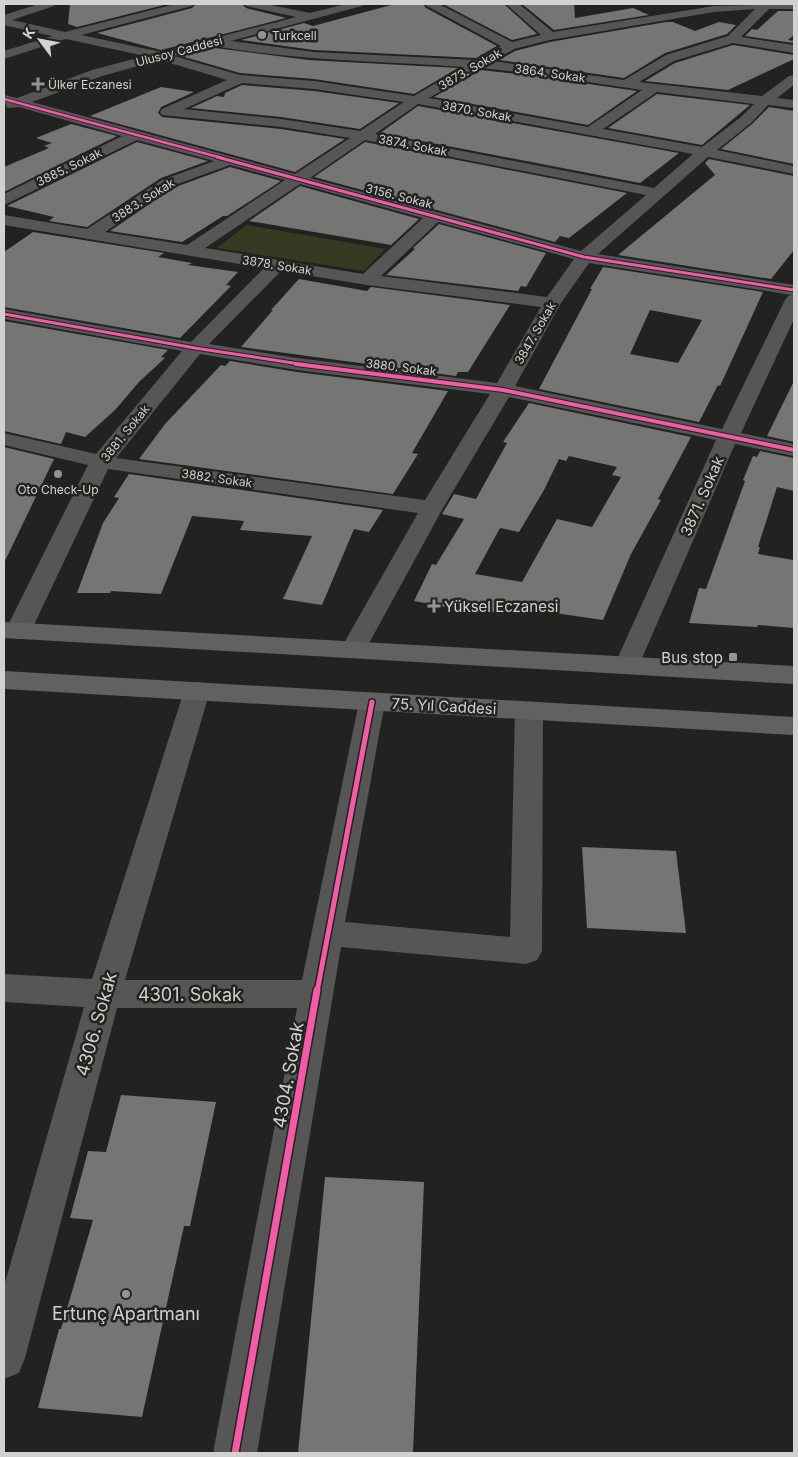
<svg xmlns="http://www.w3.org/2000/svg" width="798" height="1457" viewBox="0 0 798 1457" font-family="Inter,sans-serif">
  <rect width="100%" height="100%" fill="#222321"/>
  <path fill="#353a23" d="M247,225L385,249L364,271L217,248Z"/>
  <g fill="#757674" fill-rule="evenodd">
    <path d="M70,4H168L77,27L68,24Z"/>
    <path d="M196,4H242L246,8L286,18L161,50L97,33L192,8Z"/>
    <path d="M395,4H423L426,8L497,46L476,58L314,50L241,40L304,23L313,26Z"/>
    <path d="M443,4H504L537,34L512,40Z"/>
    <path d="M522,4H574L575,18L633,8L649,15L554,30Z"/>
    <path d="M778,11H794V35L788,40L794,41V43L745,36L752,29L757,30Z"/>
    <path d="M666,22H673L695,31L719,22L736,25L727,34L665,53L624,78L499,60L515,51L550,42Z"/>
    <path d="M733,45L794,55V59L728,90L645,81L675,63Z"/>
    <path d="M215,48L308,60L458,68L414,94L314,79L240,73L181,56Z"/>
    <path d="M481,70L534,76L637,91L588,125L434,97Z"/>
    <path d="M242,85L314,91L399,103L360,129L281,117L191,108L217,96L224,97L225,93Z"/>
    <path d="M161,87L194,92L161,107L158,113L162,117L281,129L345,139L295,172L90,116Z"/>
    <path d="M657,94L750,105L702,145L608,128Z"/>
    <path d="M418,106L679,153L640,183L380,133Z"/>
    <path d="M769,107L794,111V164L721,149L752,124Z"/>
    <path d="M71,124L117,136L4,192V167L49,148L44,146L52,143L36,138Z"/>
    <path d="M137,142L208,161L161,178L87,227L49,221L54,217L7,206Z"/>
    <path d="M365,142L627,193L569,238L560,236L555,242L314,177Z"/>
    <path d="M709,159L794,176V250L771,279L618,255L715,175L705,163Z"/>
    <path d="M230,167L281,181L227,216H223L182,242L110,231L173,188Z"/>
    <path d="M300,186L419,219L391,245L249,221Z"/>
    <path d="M439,224L546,253L526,287L521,286L518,291L386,275L415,249L413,248Z"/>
    <path d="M33,232L164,253L158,257L192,263L188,265L238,272L226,285L231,286L180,338L4,307V252Z"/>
    <path d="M603,267L763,292L720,386L718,385L699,422L539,389L592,289H590ZM650,310L702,320L678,363L630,354Z"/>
    <path d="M299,279L367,291L371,287L510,305L468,372H458L456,376L241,347L273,310H271Z"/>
    <path d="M4,321L168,350L161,357L165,358L139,382L115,410L85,437L66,432L61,444L4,431Z"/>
    <path d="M230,361L297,372L448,391L412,453L418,454L393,494L139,459L165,424L221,365L225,366Z"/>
    <path d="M794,381V442L767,436Z"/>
    <path d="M529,403L691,437L658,499L661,500L631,554L603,620L513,607L510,613L462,610L414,601L432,564L436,565L464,519L442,514L454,494L476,499L507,443L503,442ZM569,456L617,467L612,475L621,477L592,527L557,519L522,582L475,574L500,528L519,532L544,490L559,459L566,461Z"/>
    <path d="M4,447L54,459L4,563Z"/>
    <path d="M760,451L794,458V491L777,487L758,547H760L758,554L794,560V628L758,625L757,627L689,623L699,588L706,589L745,481L743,480L753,456L757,457Z"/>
    <path d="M129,474L383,510L369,532L354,529L322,605L283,599L312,536L240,530L244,521L192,516L161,594L111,591L110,593H77L103,523L119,498L114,497Z"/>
    <path d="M582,847L676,851L686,933L587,928Z"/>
    <path d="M121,1095L216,1102L190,1226H184L142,1417L38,1408L59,1329H61L93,1220L70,1218L88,1151L106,1152Z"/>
    <path d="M325,1177L424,1182L413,1453H298Z"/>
  </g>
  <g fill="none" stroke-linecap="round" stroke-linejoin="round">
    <g fill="#565656" fill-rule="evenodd">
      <path d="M39,4H56L54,6L12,20L65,32L175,4H194L192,6L81,35L161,52L296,17L246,6L244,4H266L310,13L346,4H364L362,6L231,41L314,52L476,60L501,46L427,6L425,4H439L512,42L541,35L506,4H519L553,32L714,6L794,4V9H769L741,37L794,45V53L733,43L674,61L639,82L762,96L789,76L794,75V85L777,98L794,100V108L768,105L751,123L717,150L794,166V174L708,157L598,254L794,285V319L741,433L794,444V456L735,444L636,672L627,674L618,672L614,666L716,440L509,397L443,508L362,656L353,658L344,656L340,650L418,513L108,469L31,631L27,637L18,639L9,637L5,631L88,465L4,445V433L96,454L182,351L4,319V309L191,342L264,268L4,225V215L87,229L162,180L214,161L137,140L4,205V194L122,136L19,107L7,108L6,104L4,103V95L17,98L92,70L145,56L66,39L4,59V51L52,36L4,25V15ZM755,9L728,36L666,55L624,80L493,61L514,49L550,40L714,12ZM215,46C298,61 381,61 464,67L414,96L314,81L240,75L174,56ZM160,60L227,80L162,109L160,112L162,115L281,127L350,138L295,174L32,102L102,76ZM481,68L534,74L642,90L588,127L429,98ZM242,83L314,89L404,102L360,131L281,119L184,109ZM657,92L754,104L741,117L702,147L603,129ZM418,104L693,154L654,188L375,134ZM365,140L646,195L581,251L310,178ZM230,165L285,180L187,245L105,232L172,186ZM300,184L423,218L363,274L205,248ZM438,222L574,259L547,297L381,276ZM589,263L792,295L788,296L785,300L722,429L515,386L561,303ZM281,271L367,285L541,307L497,383L297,358L209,344ZM200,354L297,370L490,394L425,500L116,458Z"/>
      <path d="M197,682L206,685L210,691L125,980H302L359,702L362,696L372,693L382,696L385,702L345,922L510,937L515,711L519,705L529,702L539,705L543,711L542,951L537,960L526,964L341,947L257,1453H213L297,1008H117L25,1358L19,1373L4,1379V1286L84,1007L4,1002V974L92,979L184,691L188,685Z"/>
    </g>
    <g fill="#626162" fill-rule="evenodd">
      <path d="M4,622L794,666V684L4,638Z"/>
      <path d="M4,671L794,717V735L4,689Z"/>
    </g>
    <defs>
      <path id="cycleway-far4" d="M4,99L222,158"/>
      <g id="cycleway-far3">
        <path d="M217,157L584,257L794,290"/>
        <path d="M4,314L195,348L306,365"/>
      </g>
      <path id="cycleway-far2" d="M296,364L503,390L794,450"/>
      <path id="cycleway-far1" d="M317,992L372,702"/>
      <path id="cycleway" d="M235,1453L317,990"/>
    </defs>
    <use href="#cycleway-far4" stroke="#232420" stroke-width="4"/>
    <use href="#cycleway-far3" stroke="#232420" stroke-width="5"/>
    <use href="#cycleway-far2" stroke="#232420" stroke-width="6"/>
    <use href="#cycleway-far1" stroke="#232420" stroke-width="8"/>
    <use href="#cycleway" stroke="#232420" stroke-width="10"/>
    <use href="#cycleway-far4" stroke="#f35aa7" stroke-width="2.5"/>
    <use href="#cycleway-far3" stroke="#f35aa7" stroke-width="3"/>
    <use href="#cycleway-far2" stroke="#f35aa7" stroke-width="4"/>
    <use href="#cycleway-far1" stroke="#f35aa7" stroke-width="5"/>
    <use href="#cycleway" stroke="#f35aa7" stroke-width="7"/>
  </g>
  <g fill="#949592" stroke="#232420" stroke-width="2">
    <circle cx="262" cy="35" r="5"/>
    <path d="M35.5 76.5h5v5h5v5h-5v5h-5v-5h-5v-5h5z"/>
    <circle cx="58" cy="474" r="5"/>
    <path d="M431.5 598.5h5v5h5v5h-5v5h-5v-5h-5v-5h5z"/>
    <rect x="728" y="652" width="10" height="10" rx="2.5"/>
    <circle cx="126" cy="1294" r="5"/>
  </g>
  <g text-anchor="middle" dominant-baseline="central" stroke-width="5" stroke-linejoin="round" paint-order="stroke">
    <g font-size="12" fill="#d1d2cf" stroke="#232420" text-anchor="start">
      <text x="272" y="35">Turkcell</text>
      <text x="48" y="84">Ülker Eczanesi</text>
      <text x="58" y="489" text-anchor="middle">Oto Check-Up</text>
    </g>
    <g font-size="12" fill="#d1d2cf" stroke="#232420">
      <text transform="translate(179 51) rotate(-15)">Ulusoy Caddesi</text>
      <text transform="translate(470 69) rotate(-30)">3873. Sokak</text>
      <text transform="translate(550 73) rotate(8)">3864. Sokak</text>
      <text transform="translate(477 111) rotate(10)">3870. Sokak</text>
      <text transform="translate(413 145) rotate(11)">3874. Sokak</text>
      <text transform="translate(69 167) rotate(-26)">3885. Sokak</text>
      <text transform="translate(399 196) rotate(14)">3156. Sokak</text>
      <text transform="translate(143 200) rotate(-32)">3883. Sokak</text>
      <text transform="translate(277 265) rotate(9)">3878. Sokak</text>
      <text transform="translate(535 333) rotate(-60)">3847. Sokak</text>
      <text transform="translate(401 367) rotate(7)">3880. Sokak</text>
      <text transform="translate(125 433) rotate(-51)">3881. Sokak</text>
      <text transform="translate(217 478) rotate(8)">3882. Sokak</text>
    </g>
    <g font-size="15" fill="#d1d2cf" stroke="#232420">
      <text transform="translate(702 496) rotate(-66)">3871. Sokak</text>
      <text transform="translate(444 706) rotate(3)">75. Yıl Caddesi</text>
    </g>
    <g font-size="15" fill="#d1d2cf" stroke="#232420" text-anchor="start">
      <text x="444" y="606">Yüksel Eczanesi</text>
      <text x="723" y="657" text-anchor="end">Bus stop</text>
    </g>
    <g font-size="18" fill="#d1d2cf" stroke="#232420">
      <text x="190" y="994">4301. Sokak</text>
      <text transform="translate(96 1024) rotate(-74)">4306. Sokak</text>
      <text transform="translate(288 1075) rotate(-80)">4304. Sokak</text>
    </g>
    <g font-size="18" fill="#d1d2cf" stroke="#232420">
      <text x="126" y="1313">Ertunç Apartmanı</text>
    </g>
  </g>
  <rect width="798" height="1457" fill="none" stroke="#d1d2cf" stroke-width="10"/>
  <g transform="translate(40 40) rotate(302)" stroke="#232420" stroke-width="4" paint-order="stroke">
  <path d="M0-4L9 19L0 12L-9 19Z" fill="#d1d2cf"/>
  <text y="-8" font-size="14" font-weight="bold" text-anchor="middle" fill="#d1d2cf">K</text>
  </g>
</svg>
